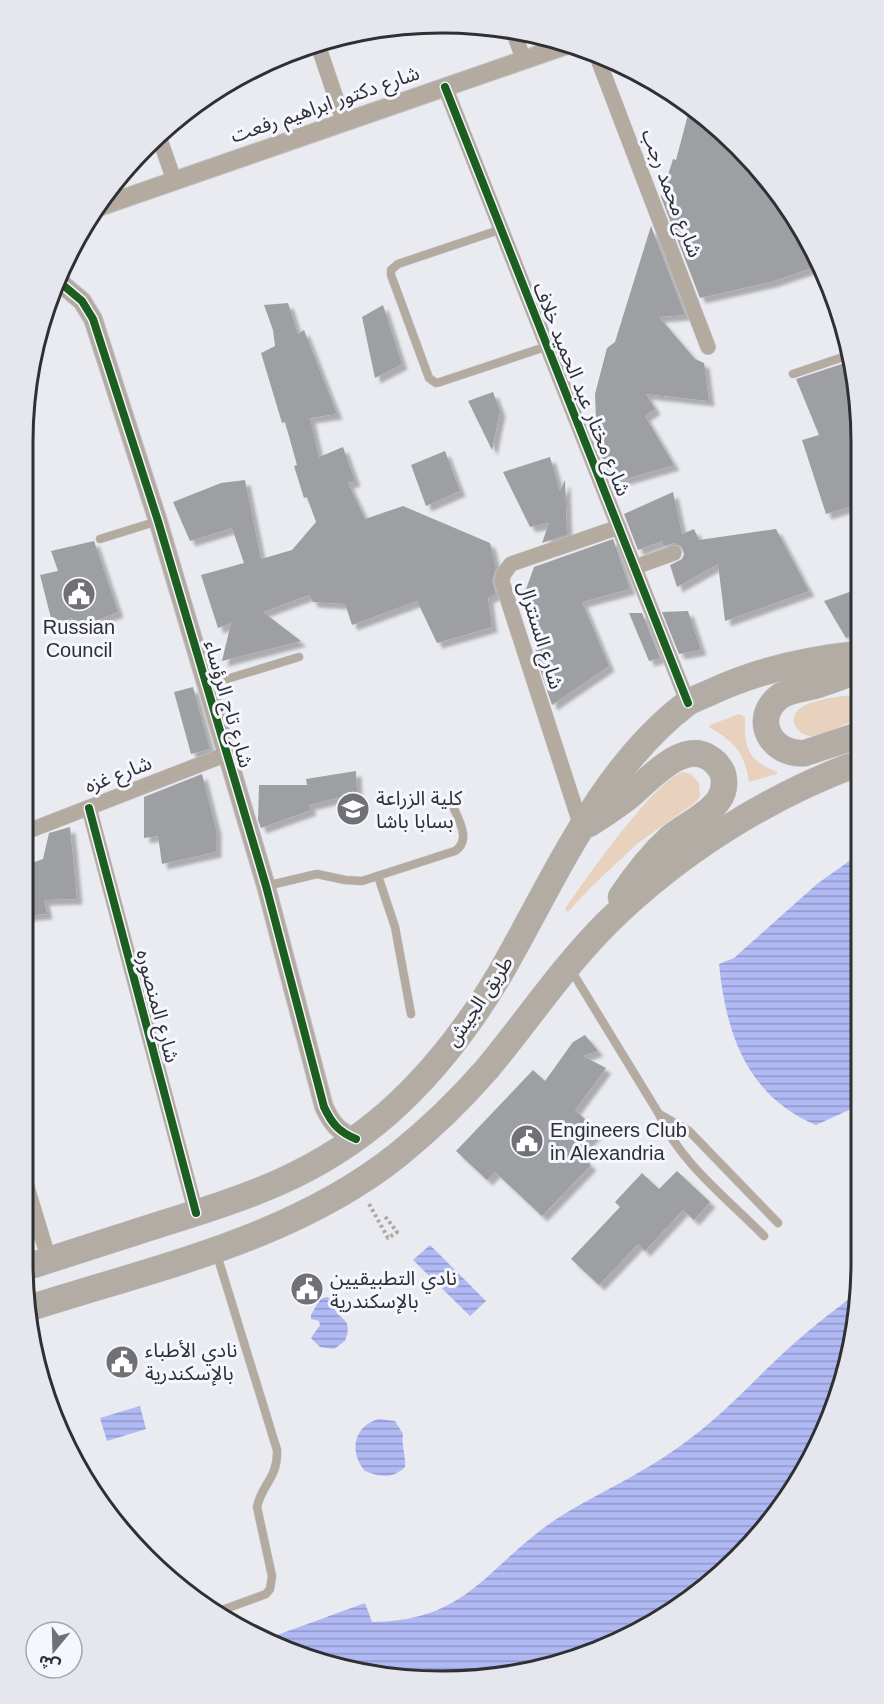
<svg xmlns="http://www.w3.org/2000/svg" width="884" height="1704" viewBox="0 0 884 1704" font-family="Arial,'Noto Sans Arabic',sans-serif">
  <defs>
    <pattern id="water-rules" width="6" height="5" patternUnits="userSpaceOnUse" patternTransform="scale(1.5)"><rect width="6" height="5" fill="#b0b9f4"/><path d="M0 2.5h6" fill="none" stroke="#9097c6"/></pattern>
    <filter id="shadow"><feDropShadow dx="5.5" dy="5.5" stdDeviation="1.5" flood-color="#0004"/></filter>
  </defs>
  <rect width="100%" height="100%" fill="#eaebf0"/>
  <g fill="#e8d2bd">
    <path d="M859,694V719C846,723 822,736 810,736C803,735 798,731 795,725C786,699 842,697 859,694Z"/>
    <path d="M739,714L745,717C744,747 747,760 777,772V774L749,782C744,752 736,743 709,727L710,725Z"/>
    <path d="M684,772L691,774L699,783L700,796L696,802L638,843L590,888L568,912L565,909C582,884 658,775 684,772Z"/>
  </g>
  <g fill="url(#water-rules)">
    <path d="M859,854L860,1105L816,1125C747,1096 726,1034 719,964L734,958L817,884Z"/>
    <path d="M430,1245L486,1301L470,1316L413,1260Z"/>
    <path d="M860,1291L847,1370L818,1448L738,1559L627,1638L551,1667L470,1681L334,1667L269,1638L365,1603L372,1622C465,1621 483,1572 549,1524C572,1508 596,1496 620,1483C648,1468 675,1451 700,1431C727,1409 751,1384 776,1360C802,1335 831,1312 860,1291Z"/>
    <path d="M327,1297L334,1301C332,1322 356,1313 345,1341L334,1349L320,1347L311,1338L320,1325L319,1321L311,1319V1315L320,1299Z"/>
    <path d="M140,1406L146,1429L107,1441L100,1418Z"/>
    <path d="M378,1419L395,1421L403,1434C401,1446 406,1455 405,1467C393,1479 380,1477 365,1471C349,1452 353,1427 378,1419Z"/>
  </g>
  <g fill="#9e9fa2" filter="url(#shadow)">
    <path d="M690,107L718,126L791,209L821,265L771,282L700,298L661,197L673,159L676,160Z"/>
    <path d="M651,226L685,315L659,317L695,359L704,363L709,401L646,394L655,409L645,416L674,465L612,483L597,444L595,394L607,348L615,342Z"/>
    <path d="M288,303L298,334L304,330L337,414L310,418L319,457L343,447L355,481L348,483L365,519L403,506L490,543L496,568L492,581L496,594L488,598L492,627L437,643L417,601L352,625L345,604L313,602L309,595L263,612L301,641L222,661L231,623L218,628L201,575L244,563L232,528L190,541L173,502L221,483L245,480L261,559L292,550L316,522L307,497L304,498L294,466L297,465L285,422L282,423L261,353L275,346L273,330L264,305Z"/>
    <path d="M383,305L402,364L375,378L362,317Z"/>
    <path d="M851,361L858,387V504L826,514L802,440L819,435L796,379Z"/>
    <path d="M493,392L500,411L492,450L468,401Z"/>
    <path d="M445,451L460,491L426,506L411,465Z"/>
    <path d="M550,457L560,491L565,480L567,535L542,543L549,523L530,527L503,472Z"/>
    <path d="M673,492L682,534L694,529L699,540L776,529L809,591L725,621L718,564L677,587L670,565L682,559L684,554L681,546L675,543L663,546L662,541L638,550L624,514Z"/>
    <path d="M613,539L630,589L582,602L609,666L552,705L539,666L524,595L534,567Z"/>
    <path d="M94,541L118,612L78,628L72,618L53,626L40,575L58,571L51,551Z"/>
    <path d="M858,589L859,634L846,638L824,601Z"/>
    <path d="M688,611L701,650L679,654L662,612Z"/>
    <path d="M629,613H642L660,658L649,661Z"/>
    <path d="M193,687L210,749L191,754L174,692Z"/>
    <path d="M356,771L357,793L309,805L311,810L261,828L258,820L259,785H307L306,779Z"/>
    <path d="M202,774L216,829V852L162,864L158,836L144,838V797Z"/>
    <path d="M70,827L77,899L44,900L47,914L23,916V866L43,859L49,833Z"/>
    <path d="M585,1035L598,1051L583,1056L606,1068L575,1110L598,1131L577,1152L591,1165L542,1216L495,1172L487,1180L456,1151L533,1070L545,1081L573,1042Z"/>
    <path d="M677,1171L710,1202L694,1220L683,1210L645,1251L638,1244L599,1285L571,1259L620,1207L615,1202L642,1173L659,1189Z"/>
  </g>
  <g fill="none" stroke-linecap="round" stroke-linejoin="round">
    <defs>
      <g id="service">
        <path d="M502,229L398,264L391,270V275L429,378L436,383L440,382L548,346"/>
        <path d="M793,374L849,355"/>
        <path d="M100,539L158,521"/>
        <path d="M207,685L299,657"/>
        <path d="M378,876L395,927L411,1014"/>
        <path d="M266,886L317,874L345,880L362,881L455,851C472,840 458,819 452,804"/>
        <path d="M571,970L659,1114C678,1161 729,1200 764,1236"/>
        <path d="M659,1114L689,1131L778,1223"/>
        <path d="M214,1613L266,1594L270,1589L272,1576L257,1507C262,1483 278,1479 277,1450L217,1255"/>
      </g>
      <g id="minor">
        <path d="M513,31L524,60"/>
        <path d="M317,42L344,122"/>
        <path d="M596,54L708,347"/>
        <path d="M445,87L688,703"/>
        <path d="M158,134L174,180"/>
        <path d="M635,567L674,553"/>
        <path d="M89,808L196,1213"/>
        <path d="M582,829L502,582L503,575L511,564L619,527"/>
        <path d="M23,833L227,754"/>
        <path d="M23,1174L49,1260"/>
      </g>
      <g id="tertiary">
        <path d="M96,208L570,44"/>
        <path d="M57,280L82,301L93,319L158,521L266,886L324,1107C332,1124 339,1132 356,1139"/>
      </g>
      <g id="trunk">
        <path d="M859,669C845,676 830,681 814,686C803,689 788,690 779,697C751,720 772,756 805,753L859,735"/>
        <path d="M589,824C602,816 615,807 627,798C647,782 681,741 708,757C715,761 720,767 723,774C725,783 724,793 718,801C707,816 686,825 671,837C651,855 635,876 621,897"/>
        <path d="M24,1268C71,1253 117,1238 164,1223C251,1196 318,1174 388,1113C432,1074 471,1023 501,972C554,880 599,771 686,704C693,699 703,696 711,692C756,671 809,659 859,654"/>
        <path d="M30,1308C157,1267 293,1239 399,1154C431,1128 460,1100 487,1069C527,1021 562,968 607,923C677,854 766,797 859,763"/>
      </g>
    </defs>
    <use href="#service" stroke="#c5c6c9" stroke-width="9"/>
    <use href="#minor" stroke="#c5c6c9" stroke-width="16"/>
    <use href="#tertiary" stroke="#c5c6c9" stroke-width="20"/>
    <use href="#trunk" stroke="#c5c6c9" stroke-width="27"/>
    <path stroke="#b0a9a3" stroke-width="4" stroke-dasharray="3 3" stroke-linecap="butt" d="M369,1204L388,1238L397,1232L384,1215"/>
    <use href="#service" stroke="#b4aaa0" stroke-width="8"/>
    <use href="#minor" stroke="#b4aaa0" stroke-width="15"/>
    <use href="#tertiary" stroke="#b4aaa0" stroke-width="18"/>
    <use href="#trunk" stroke="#b2aca5" stroke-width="26"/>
    <defs>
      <g id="cycleway">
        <path d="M445,87L688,703"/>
        <path d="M57,280L82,301L93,319L158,521L266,886L324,1107C332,1124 339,1132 356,1139"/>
        <path d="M89,808L196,1213"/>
      </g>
    </defs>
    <use href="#cycleway" stroke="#f5f6fe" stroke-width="11"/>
    <use href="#cycleway" stroke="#1b5e20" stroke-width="8"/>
  </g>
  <defs>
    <symbol id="civic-disc" viewBox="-11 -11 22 22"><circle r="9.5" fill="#707175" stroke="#f5f6fe"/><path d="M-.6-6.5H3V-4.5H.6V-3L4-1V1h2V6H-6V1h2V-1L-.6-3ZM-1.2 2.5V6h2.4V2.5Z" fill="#fff"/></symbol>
    <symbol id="school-disc" viewBox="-11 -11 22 22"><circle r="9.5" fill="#707175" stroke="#f5f6fe"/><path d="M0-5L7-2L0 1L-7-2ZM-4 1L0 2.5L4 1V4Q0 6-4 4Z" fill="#fff"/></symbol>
  </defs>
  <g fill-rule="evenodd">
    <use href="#civic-disc" x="60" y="575" width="38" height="38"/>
    <use href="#school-disc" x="334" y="790" width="38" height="38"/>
    <use href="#civic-disc" x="508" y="1122" width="38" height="38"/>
    <use href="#civic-disc" x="288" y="1270" width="38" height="38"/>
    <use href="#civic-disc" x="103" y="1343" width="38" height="38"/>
  </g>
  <g text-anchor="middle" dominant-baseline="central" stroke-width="6" stroke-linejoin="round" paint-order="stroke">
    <g font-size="20" fill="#2f3033" stroke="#f5f6fe">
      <text transform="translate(325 104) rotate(-19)">شارع دكتور ابراهيم رفعت</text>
      <text transform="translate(672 193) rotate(69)">شارع محمد رجب</text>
      <text transform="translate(582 389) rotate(68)">شارع مختار عبد الحميد خلاف</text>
      <text transform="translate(541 635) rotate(73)">شارع السنترال</text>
      <text transform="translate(229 704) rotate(74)">شارع تاج الرؤساء</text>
      <text transform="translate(118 774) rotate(-21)">شارع غزه</text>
      <text transform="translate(479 1001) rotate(-56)">طريق الجيش</text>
      <text transform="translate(158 1006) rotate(75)">شارع المنصوره</text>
    </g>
    <g font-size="20" fill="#2f3033" stroke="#f5f6fe" text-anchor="start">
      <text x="79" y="627" text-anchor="middle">Russian<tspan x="79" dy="23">Council</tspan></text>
      <text x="376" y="798">كلية الزراعة<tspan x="376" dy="23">بسابا باشا</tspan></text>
      <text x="550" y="1130">Engineers Club<tspan x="550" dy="23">in Alexandria</tspan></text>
      <text x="330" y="1278">نادي التطبيقيين<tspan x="330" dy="23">بالإسكندرية</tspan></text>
      <text x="145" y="1350">نادي الأطباء<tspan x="145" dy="23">بالإسكندرية</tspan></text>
    </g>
  </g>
  <path d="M0 0H884V1704H0ZM442 33H442A409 409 0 0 1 851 442V1262A409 409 0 0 1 442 1671H442A409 409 0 0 1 33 1262V442A409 409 0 0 1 442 33Z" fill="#e5e6ee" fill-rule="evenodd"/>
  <path fill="none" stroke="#2f3033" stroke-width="3" d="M442 33H442A409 409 0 0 1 851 442V1262A409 409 0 0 1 442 1671H442A409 409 0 0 1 33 1262V442A409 409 0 0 1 442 33Z"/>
  <g transform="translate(54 1650) rotate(199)"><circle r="28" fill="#f5f6fe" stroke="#a6a7ad" stroke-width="1.5"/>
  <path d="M0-4.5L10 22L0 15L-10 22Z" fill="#707175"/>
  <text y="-9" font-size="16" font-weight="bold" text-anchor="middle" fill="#2f3033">ش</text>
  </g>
</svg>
